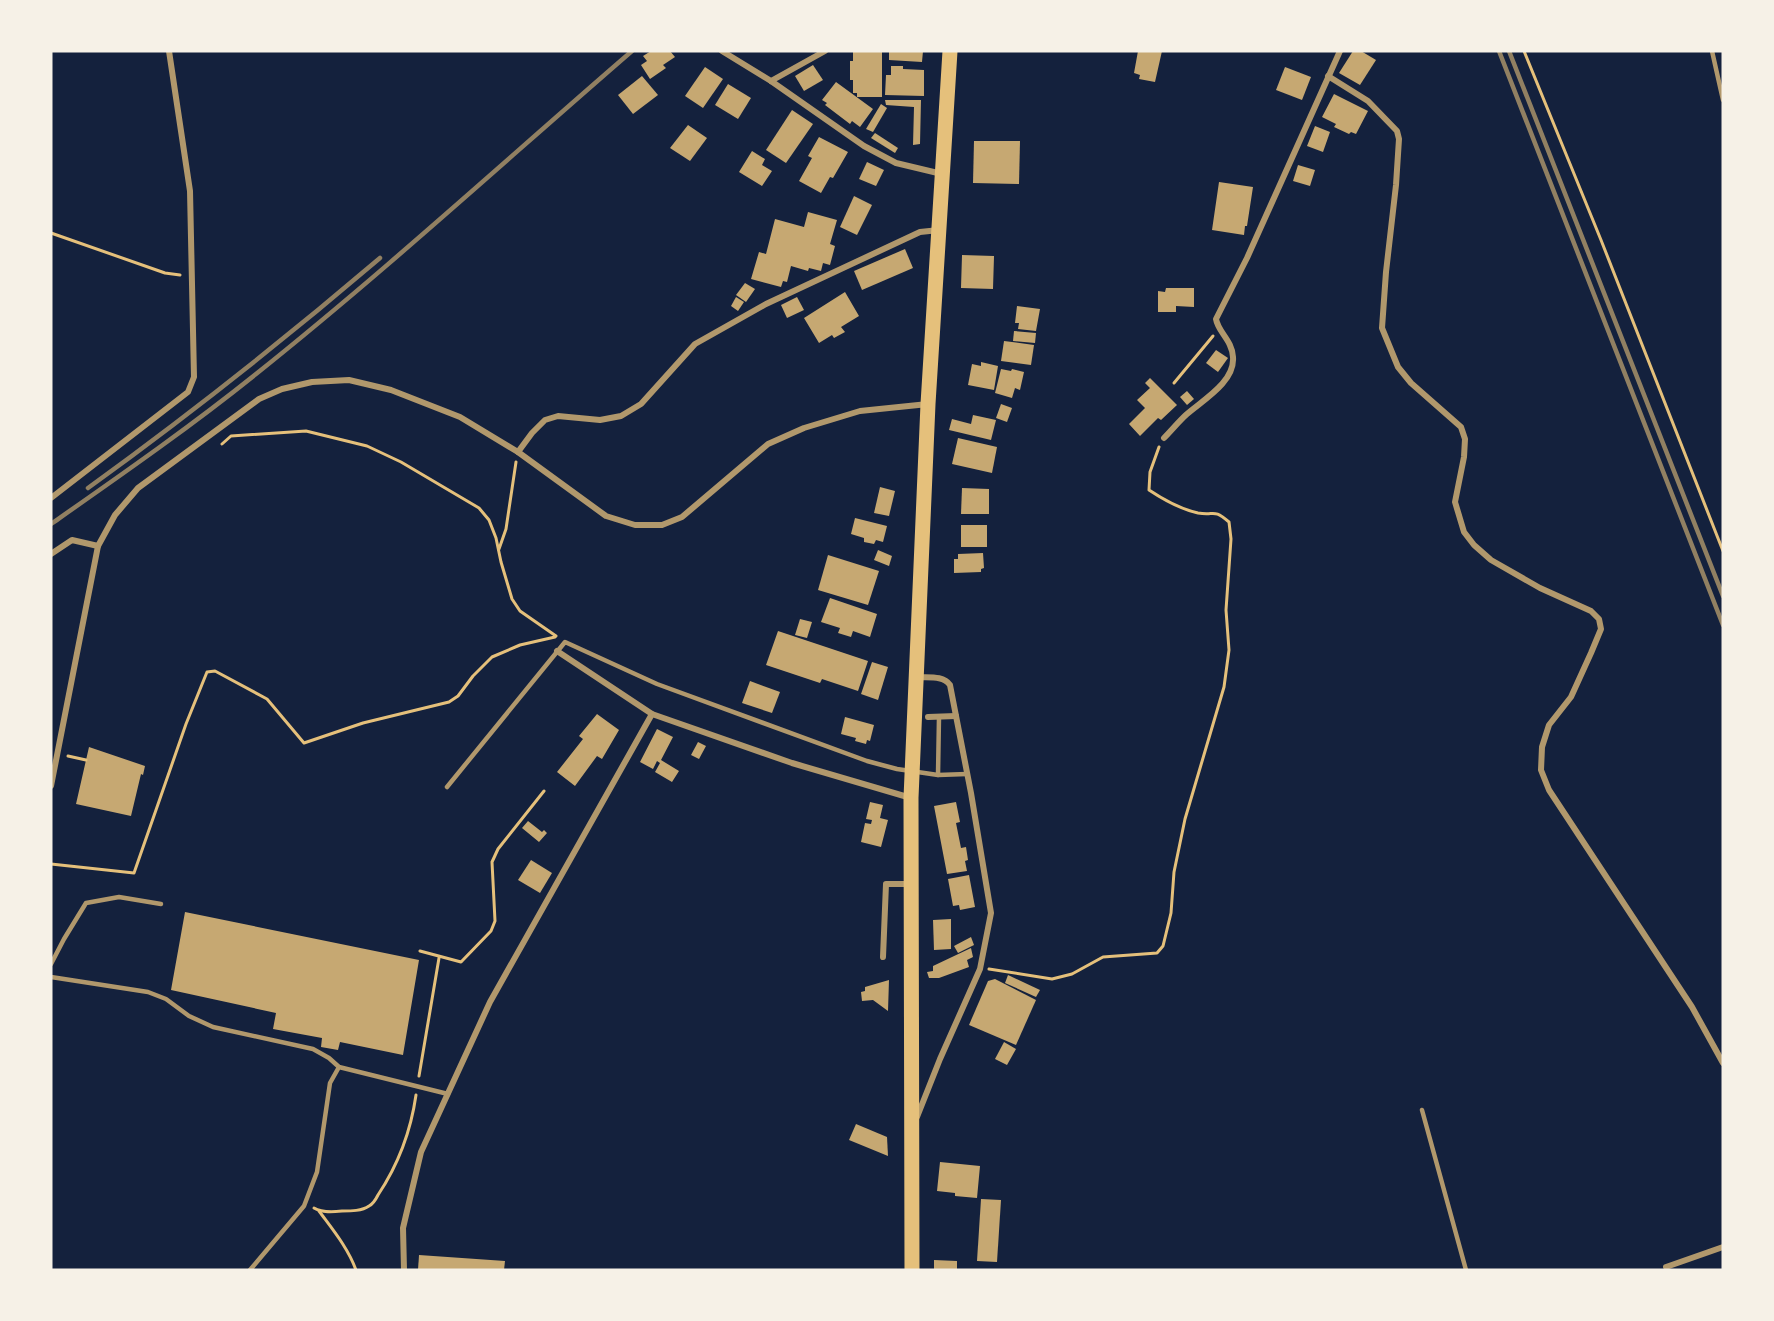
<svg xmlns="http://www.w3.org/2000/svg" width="1774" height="1321" viewBox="0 0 1774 1321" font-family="'PT Sans Narrow',sans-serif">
  <rect width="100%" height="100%" fill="#14213d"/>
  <g fill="#c6a872">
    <path d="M651,51H670L675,57L663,65L666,68L650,79L641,65L647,61L643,56Z"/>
    <path d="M853,51H882V97H857V93H853V80H850V61H853Z"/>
    <path d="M889,51H923L922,62L889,60Z"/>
    <path d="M1138,51H1162L1155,82L1139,79L1140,75L1134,73Z"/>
    <path d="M1353,51H1361L1376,60L1360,85L1339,73Z"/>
    <path d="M813,65L823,80L804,91L795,76Z"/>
    <path d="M891,66H903V69L924,70V96L885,95L886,75H891Z"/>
    <path d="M705,67L723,79L703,108L685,96Z"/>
    <path d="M1285,67L1311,77L1302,100L1276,90Z"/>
    <path d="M642,76L658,95L633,114L618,95Z"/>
    <path d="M836,82L873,109L860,127L852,121L850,124L825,105L827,103L822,100Z"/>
    <path d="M728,84L751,98L738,119L715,105Z"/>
    <path d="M1334,94L1368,111L1356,134L1351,132L1349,134L1334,127L1336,124L1322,117Z"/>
    <path d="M885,100H921L920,144L913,145L914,107L886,105Z"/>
    <path d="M881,104L887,108L873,132L866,129Z"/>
    <path d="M792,110L813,124L786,163L766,150Z"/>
    <path d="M688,125L707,138L690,161L670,148Z"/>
    <path d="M1315,126L1330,132L1323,152L1307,146Z"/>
    <path d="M875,133L898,148L895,153L871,138Z"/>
    <path d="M819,137L848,152L833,178L830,177L821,193L799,181L812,158L808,156Z"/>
    <path d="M974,141H1020L1019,184L973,183Z"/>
    <path d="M752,151L765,159L762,165L772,171L762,186L739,172Z"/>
    <path d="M867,162L884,170L876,186L859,179Z"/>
    <path d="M1298,165L1315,170L1310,186L1293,181Z"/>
    <path d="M1219,182L1253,187L1247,226H1245L1244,235L1212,230Z"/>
    <path d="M854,196L872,205L857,235L840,227Z"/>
    <path d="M808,212L837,220L830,244L835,246L830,265L823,263L821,271L809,268L808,271L791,266L787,282L783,281L781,287L751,279L759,252L766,254L775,219L804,227Z"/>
    <path d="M905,249L913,268L862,290L854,271Z"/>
    <path d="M962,255L994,256L993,289L961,288Z"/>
    <path d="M745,283L755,289L746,302L736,295Z"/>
    <path d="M1166,288H1194V307L1176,306V312H1158V291L1165,292Z"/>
    <path d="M845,292L859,316L841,327L845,332L834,338L832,335L819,343L804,318Z"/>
    <path d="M736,297L744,302L738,311L731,306Z"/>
    <path d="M797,297L804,310L787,318L781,305Z"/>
    <path d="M1017,306L1040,309L1036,331L1018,329L1019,323H1015Z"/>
    <path d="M1014,331L1036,333L1035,343L1013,341Z"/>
    <path d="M1004,341L1034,345L1031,365L1001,361Z"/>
    <path d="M1216,350L1228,358L1218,372L1206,363Z"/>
    <path d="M981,362L998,366L994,390L968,385L972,364L981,366Z"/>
    <path d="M1001,369L1011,371L1012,369L1024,372L1020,390L1015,388L1012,398L995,393Z"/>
    <path d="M1150,378L1177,405L1161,420L1158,418L1140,436L1129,424L1145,408L1137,400L1150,388L1145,383Z"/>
    <path d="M1187,391L1194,399L1187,405L1180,397Z"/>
    <path d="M1001,404L1012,408L1007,422L996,418Z"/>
    <path d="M973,415L996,420L991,440L949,430L952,419L971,424Z"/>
    <path d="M958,438L997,447L992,473L952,464Z"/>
    <path d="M880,487L895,491L889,516L874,513Z"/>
    <path d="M962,488L989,489V514H961Z"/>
    <path d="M855,518L887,526L883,542L876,540L874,544L864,542V538L851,534Z"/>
    <rect x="961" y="525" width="26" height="22"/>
    <path d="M878,550L892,556L889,566L874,560Z"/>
    <path d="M983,553L984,568L981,569V572L954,573V559H958V554Z"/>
    <path d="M828,555L879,571L868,605L818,590Z"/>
    <path d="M830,598L877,614L870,637L853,631L851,637L838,633L840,628L821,622Z"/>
    <path d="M800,619L812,622L807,638L795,635Z"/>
    <path d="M778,631L868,661L858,691L822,679L820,683L766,665Z"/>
    <path d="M872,662L888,667L878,700L861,694Z"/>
    <path d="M750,681L780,692L772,713L742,703Z"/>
    <path d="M597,714L619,730L602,759L597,756L575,786L557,772L583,739L579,736Z"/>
    <path d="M845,717L874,725L870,741L867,740L866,744L855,741L856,738L841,734Z"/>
    <path d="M657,729L673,737L661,760L679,771L672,782L655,772L660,763L657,761L653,769L640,762Z"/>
    <path d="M698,742L706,746L699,759L691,755Z"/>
    <path d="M89,747L145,766L143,775L141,774L131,816L76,804Z"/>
    <path d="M870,802L883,805L880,818L888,820L881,847L861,842L865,823L871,824L872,820L866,819Z"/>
    <path d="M956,802L960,822L956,823L961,848L966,847L968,860L965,861L967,871L947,874L934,806Z"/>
    <path d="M528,821L542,832L544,830L547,833L539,842L522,828Z"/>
    <path d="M531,860L552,873L540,893L518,880Z"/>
    <path d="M969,875L975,907L960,910L959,905L953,906L948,879Z"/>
    <path d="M185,912L419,960L403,1055L340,1042L338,1050L321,1047L322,1038L273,1029L276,1013L171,990Z"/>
    <path d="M951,919V949L934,950L933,920Z"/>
    <path d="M971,937L974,945L958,953L954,946Z"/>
    <path d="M971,948L973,957L967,960L969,967L939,978H929L927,972L933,971V966Z"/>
    <path d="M1008,975L1040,990L1036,997L1005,983Z"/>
    <path d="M995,979L1036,1000L1016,1045L969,1025L988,981Z"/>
    <path d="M889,980L888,1011L873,1000L862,1001L861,992L865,991V987Z"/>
    <path d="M1004,1042L1016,1049L1007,1065L995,1059Z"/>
    <path d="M856,1124L887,1137L888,1156L849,1140Z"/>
    <path d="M940,1162L980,1166L977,1198L955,1196V1193L937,1191Z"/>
    <path d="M981,1199L1001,1200L997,1262L977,1261Z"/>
    <path d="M419,1255L505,1261L504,1270H418Z"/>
    <path d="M934,1260L957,1261V1270H934Z"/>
  </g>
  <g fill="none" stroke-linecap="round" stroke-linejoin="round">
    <g stroke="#e5c07b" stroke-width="3">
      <path d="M1524,51L1601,240L1723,551"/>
      <path d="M51,233L165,273L180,275"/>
      <path d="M1174,383L1213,336"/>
      <path d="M222,444L231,436L306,431L367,446L401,462L479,508L489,520L496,538L501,562L512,599L520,611L556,636"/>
      <path d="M499,549L506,529L516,462"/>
      <path d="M68,756L86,760"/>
      <path d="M51,864L134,873L186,724L207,672L215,671L267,699L304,743L363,723L449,702L458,696L473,676L492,657L520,645L555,637"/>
      <path d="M420,951L461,962L491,931L495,921L492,862L498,849L544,791"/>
      <path d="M989,969L1052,979L1072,974L1103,957L1157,953L1163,946L1171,913L1174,872L1185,819L1224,687L1229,650L1226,610L1231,539L1229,522C1212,508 1216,516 1198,513C1180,509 1164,500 1149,490L1150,472L1159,447"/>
      <path d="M419,1076L439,958"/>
      <path d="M314,1208C322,1213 333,1212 342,1211C351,1211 362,1211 369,1206C373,1204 376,1199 378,1195C398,1165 411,1130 416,1095"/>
      <path d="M319,1211C333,1230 348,1248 356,1270"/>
    </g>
    <g stroke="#b1986c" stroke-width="4.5">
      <path d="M1712,51L1723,100"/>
      <path d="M939,717L938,775L967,774"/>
      <path d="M447,787L565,642L657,684L867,761L897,769L938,775"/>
      <path d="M51,964L64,939L86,903L119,897L161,904"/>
      <path d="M51,977L148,992L166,999L189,1016L213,1027L313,1049L329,1058L339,1067L448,1094"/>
      <path d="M1422,1110L1466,1270"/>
      <path d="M250,1270L304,1206L317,1172L330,1083L339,1067"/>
    </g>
    <g stroke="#b1986c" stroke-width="6">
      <path d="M722,51L771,81L864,146L896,163L942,174"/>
      <path d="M1328,76L1368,101L1397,131L1399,139L1396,185L1386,272L1382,328L1398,367L1411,383L1461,427L1465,439L1464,457L1455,502L1464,532L1474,545L1491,560L1540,588L1591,611L1599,619L1601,629L1591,653L1571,697L1549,725L1542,747L1541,770L1549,790L1692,1007L1723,1063"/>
      <path d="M771,81L825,51"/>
      <path d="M1164,438C1172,430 1179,421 1187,414C1203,400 1235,382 1233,357C1232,340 1218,332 1216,319L1247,258L1340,51"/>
      <path d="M518,452L532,433L545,420L558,416L600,420L621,416L641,404L695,344L766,304L920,232L939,230"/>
      <path d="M51,498L188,392L194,377L190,191L169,51"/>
      <path d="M51,554L72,540L98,546"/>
      <path d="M557,651L652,714L792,763L911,798"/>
      <path d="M928,717L956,716"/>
      <path d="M51,786L98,546L115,515L138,488L259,399L282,389L312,382L349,380L391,390L460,417L518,452L606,516L635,525H662L682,517L768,444L804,428L860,411L928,404"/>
      <path d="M883,957L886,884H911"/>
      <path d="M917,1117L940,1059L980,969L991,913L971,793L950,685C943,675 928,678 917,677"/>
      <path d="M1666,1267L1723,1247"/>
      <path d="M404,1270L403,1228L421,1152L490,1002L652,714"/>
    </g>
    <path stroke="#e5c07b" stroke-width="15" d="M912,1270L911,798L928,404L950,51"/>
    <g stroke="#918062" stroke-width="4.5">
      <path d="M1499,51L1723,625"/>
      <path d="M1509,51L1723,596"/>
      <path d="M88,488C189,415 285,339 380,258"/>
      <path d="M51,524C121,475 190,427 256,374C385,271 507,159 632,51"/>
    </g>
  </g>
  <rect width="1774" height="1321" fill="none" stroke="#f6f1e7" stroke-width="105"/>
</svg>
